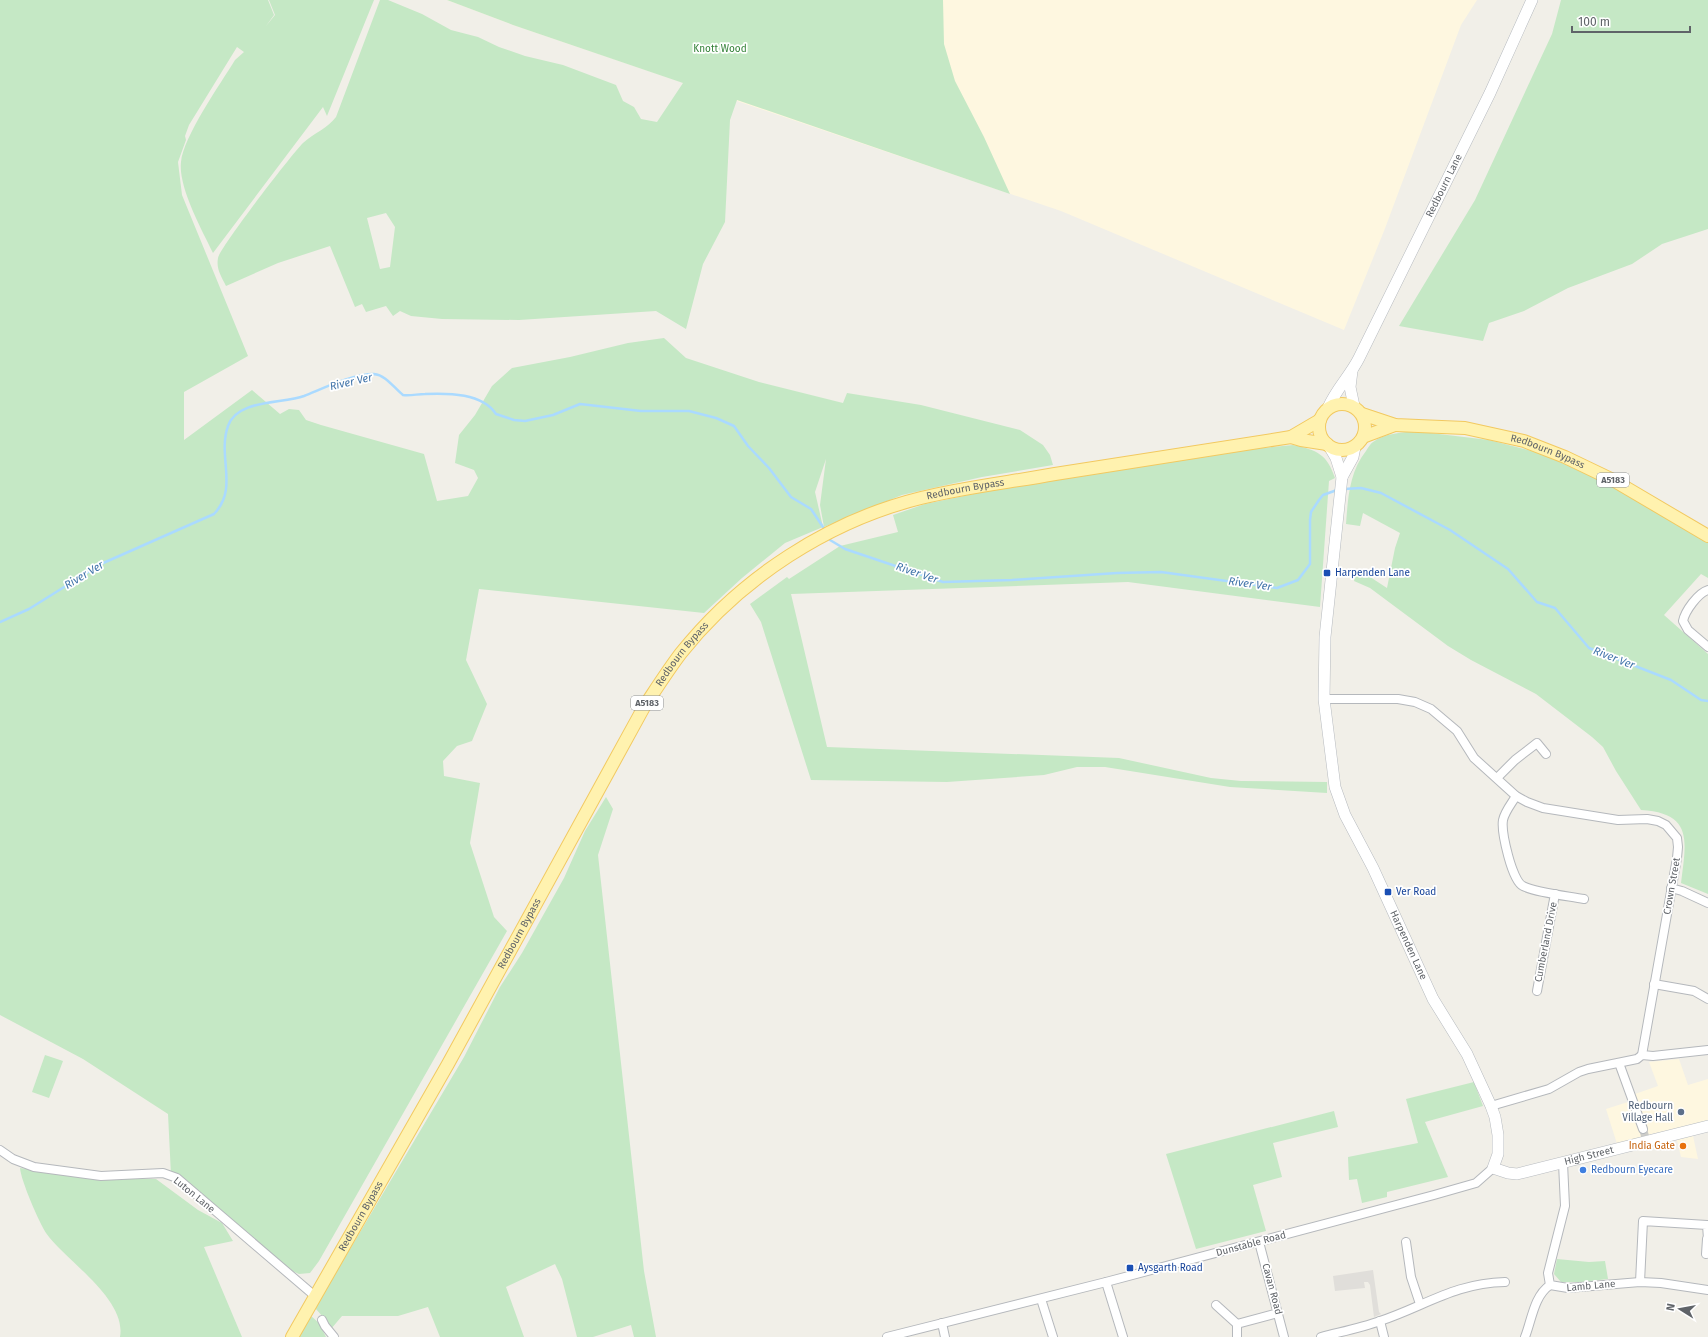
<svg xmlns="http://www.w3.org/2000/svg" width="1708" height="1337" viewBox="0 0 1708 1337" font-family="'Fira Sans',sans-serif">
  <rect width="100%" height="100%" fill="#f1efe8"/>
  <g fill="#fef7e0">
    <path d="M447,0H1477L1461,25L1384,231L1344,330L1061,211L513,25Z"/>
    <path d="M1679,1059L1688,1085L1708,1079V1121L1647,1135L1632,1095L1658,1086L1649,1062Z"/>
    <path d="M1631,1101L1638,1118L1643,1137L1617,1144L1606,1109Z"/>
    <path d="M1693,1136L1698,1159L1681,1157L1677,1140Z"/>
  </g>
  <path fill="#e0deda" d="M1373,1270L1379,1312L1381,1314L1374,1317L1370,1285L1368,1282H1364L1365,1288L1335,1291L1333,1276Z"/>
  <g fill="#c5e8c5" fill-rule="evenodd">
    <path d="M0,0H268L274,15L266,26L275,15L269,0H374L327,116L323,107L213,253C202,230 178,187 181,162C183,137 221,83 235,60L244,52L237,47L189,125L185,136L186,140L178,162L182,195L248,356L184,392V440L252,390L280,414L289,409L299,410L306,420L321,425L424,454L437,501L468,496L478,478L474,470L455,463L459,435L475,415L492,386L512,368L570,357L628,343L664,338L686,358L759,382L843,403L847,393L921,405L1020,430L1043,445L1050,455L1053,465L982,477L902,495L824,527L820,505L826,459L815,492L823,527L785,543L742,578L704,613L479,589L466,660L487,704L472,741L457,746L443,761L444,776L480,783L470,843L494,917L507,931L319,1261L310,1273L299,1274L290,1270L261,1244L171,1175L168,1114L83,1059L0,1015Z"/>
    <path d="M380,0H388L422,14L451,30L478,37L499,47L525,56L563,65L616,85L623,101L634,107L641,119L657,122L683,83L513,25L447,0H943L944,44L955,81L984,137L1010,194L737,100L730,120L725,222L703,264L686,329L656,311L519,320L442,319L411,316L400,311L393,316L386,306L366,312L362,304L355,307L330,246L278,263L226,286C221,276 216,269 218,258C220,247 292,154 303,143C314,133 328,128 336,117ZM386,213L395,227L390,267L380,269L367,218Z"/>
    <path d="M1561,0H1708V229L1662,244L1632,264L1568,288L1524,311L1489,323L1483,341L1399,326L1475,200L1552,34Z"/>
    <path d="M1414,431L1489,440L1540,453L1623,491L1708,542V578L1701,574L1664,615L1708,654V894L1681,883C1686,842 1694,813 1641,810L1616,771L1603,747L1592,737L1536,694L1471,660L1448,646L1370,588L1354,581L1356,573L1367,575L1387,588L1395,548L1400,533L1363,513L1360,526L1346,524C1348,498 1349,473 1366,451C1368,448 1370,444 1373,442C1385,433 1401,433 1414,431Z"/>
    <path d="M1293,445C1317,450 1327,454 1335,478L1329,481L1320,607L1128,582L791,594L827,747L1119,758L1211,778L1241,781L1327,782V793L1230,787L1105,767H1077L1044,775L947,782L811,780L761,622L750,604L787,577L789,579L840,546L898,532L893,515L925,504L1026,483L1262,448Z"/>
    <path d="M606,797L613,809L598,855L644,1271L656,1337H634L631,1325L593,1337H577L562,1279L555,1264L506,1287L524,1337H440L428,1307L398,1316H342L331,1329L324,1318L315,1308L464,1057L500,987L522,953L564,878L585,831Z"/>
    <path d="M45,1055L63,1061L49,1098L32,1092Z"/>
    <path d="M1474,1082L1483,1106L1425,1122L1448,1177L1387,1192V1197L1362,1203L1357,1179L1349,1180L1348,1157L1418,1143L1406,1099Z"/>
    <path d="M1334,1111L1338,1127L1273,1143L1282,1177L1253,1185L1266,1231L1196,1249L1166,1154Z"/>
    <path d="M20,1168L81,1177L156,1179L198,1210L222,1223L233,1241L204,1247L242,1337H120C127,1299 66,1261 46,1233C39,1222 21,1181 20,1168Z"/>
    <path d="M1557,1259L1589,1262L1605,1261L1608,1279L1582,1282H1561L1554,1274Z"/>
    <path d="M311,1316L319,1323L326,1337H298Z"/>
  </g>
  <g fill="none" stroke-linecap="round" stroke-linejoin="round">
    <g stroke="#aadaff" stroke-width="2.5">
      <path d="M1344,489L1361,488L1381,493L1450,530L1508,569L1537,602L1555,608L1589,648L1671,680L1701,700L1708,701"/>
      <path d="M830,540L845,549L943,582L1012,580L1117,573L1161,572L1277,588L1298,580L1310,564V520L1311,512L1319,500L1323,495L1337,490"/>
      <path d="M0,622L29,609L101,564L214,514C239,488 217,457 228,426C237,399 282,404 304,396C324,388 352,374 374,374C386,375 394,388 403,395C410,396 418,394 425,394C449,393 482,393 496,414L514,420L525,421L553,415L580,404L641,411H689L716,418L734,426L748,446L769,468L791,497L811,509L823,527"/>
    </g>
    <path stroke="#ccccc8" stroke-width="8" stroke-dasharray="8 4" stroke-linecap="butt" d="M1643,1129L1645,1136"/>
    <defs>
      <g id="street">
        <path d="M1708,590C1698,593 1685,611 1683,621L1688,630L1708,647"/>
        <path d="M1324,699H1398L1415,702L1431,709L1457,731L1474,758L1516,796L1527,802L1543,808L1618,820L1647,819L1658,821L1666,825L1677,838L1678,847L1677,858L1642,1055"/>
        <path d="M1497,778L1515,760L1537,743L1546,754"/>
        <path d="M1516,796C1512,803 1505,811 1503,820C1501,832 1512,881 1523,886C1537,893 1568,896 1584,899"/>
        <path d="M1671,888L1682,891L1708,903"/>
        <path d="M1654,984L1694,991L1708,999"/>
        <path d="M1537,991L1555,894"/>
        <path d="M1619,1063L1643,1129"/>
        <path d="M1491,1106L1549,1089L1579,1072L1588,1069L1637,1059L1642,1055L1653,1056L1708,1050"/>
        <path d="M0,1150L13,1159L34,1167L101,1176L163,1173L177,1178L316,1297"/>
        <path d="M1563,1163L1565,1206L1548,1273L1550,1285L1568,1288L1640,1282L1661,1283L1708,1290"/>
        <path d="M1259,1242L1284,1337"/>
        <path d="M1406,1242L1411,1277L1420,1304"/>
        <path d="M1706,1254L1707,1239"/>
        <path d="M1106,1282L1123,1337"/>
        <path d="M1640,1282L1643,1221L1707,1225L1708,1239"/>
        <path d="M1041,1299L1053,1337"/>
        <path d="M1216,1305L1237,1324"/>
        <path d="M322,1320L325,1326L334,1337"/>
        <path d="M1380,1321L1384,1337"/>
        <path d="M942,1323L945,1337"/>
        <path d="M887,1337L1106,1282L1434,1195L1476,1183L1493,1168"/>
        <path d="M1237,1337V1324L1278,1313"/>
        <path d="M1321,1337C1340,1332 1361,1328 1380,1321C1425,1306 1455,1283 1505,1282"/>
        <path d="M1525,1337C1532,1319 1534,1296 1550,1285"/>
      </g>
      <g id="secondary">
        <path d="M1352,371L1350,387L1354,406"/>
        <path id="s1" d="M1328,408C1336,389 1350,376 1359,358L1490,93L1532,0"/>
        <path id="s2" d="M1329,446L1336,458L1342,477L1325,637L1324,699L1335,787L1345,815L1373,868L1433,999L1467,1054L1491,1106L1495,1117L1498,1135V1154L1493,1168L1508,1173L1517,1174L1708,1126"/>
        <path d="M1342,477L1353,457L1355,447"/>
      </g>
      <g id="primary">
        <circle cx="1342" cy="427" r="23"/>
        <path id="s3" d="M1362,414L1395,425L1465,428L1524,441L1565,457L1613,480L1708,536"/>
        <path d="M1291,437L1301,440L1327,444"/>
        <path d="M1363,437L1395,425"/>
        <path id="s4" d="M292,1337L448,1064L644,707C656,689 668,670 681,653C741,578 828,521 921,498C965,487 1011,482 1055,474C1134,461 1213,449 1291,437L1320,420"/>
      </g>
    </defs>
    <use href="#street" stroke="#b5b8bc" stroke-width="10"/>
    <use href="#secondary" stroke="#b6babf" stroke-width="12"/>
    <use href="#primary" stroke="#f2c960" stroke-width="14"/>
    <use href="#street" stroke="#fff" stroke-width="8"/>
    <use href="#secondary" stroke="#fff" stroke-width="11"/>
    <use href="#primary" stroke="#fff2af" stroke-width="12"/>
  </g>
  <g fill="#1a4fb4" stroke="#fff" stroke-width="1.5">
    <rect x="1323" y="569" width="8" height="8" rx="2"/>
    <rect x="1384" y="888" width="8" height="8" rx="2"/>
    <rect x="1126" y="1264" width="8" height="8" rx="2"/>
  </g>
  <circle fill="#5c6f8a" stroke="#fff" stroke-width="1.5" cx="1681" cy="1112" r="4"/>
  <circle fill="#e8710a" stroke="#fff" stroke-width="1.5" cx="1683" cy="1146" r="4"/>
  <circle fill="#3f7fe0" stroke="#fff" stroke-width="1.5" cx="1583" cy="1170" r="4"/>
  <g text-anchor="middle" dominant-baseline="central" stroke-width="3.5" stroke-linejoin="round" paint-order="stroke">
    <g fill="#fff" stroke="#8f9295" stroke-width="1">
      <rect x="1597" y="473" width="32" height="14" rx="3"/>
      <rect x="631" y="696" width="32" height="14" rx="3"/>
    </g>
    <g font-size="9" font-weight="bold" fill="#5f6368">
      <text x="1613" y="480">A5183</text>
      <text x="647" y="703">A5183</text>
    </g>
    <g font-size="10" fill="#348238" stroke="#fff">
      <text x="720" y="49">Knott Wood</text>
    </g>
    <g font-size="10" fill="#5f6368" stroke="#fff">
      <text stroke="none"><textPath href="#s1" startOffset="251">Redbourn Lane</textPath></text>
      <text stroke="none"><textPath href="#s3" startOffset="191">Redbourn Bypass</textPath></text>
      <text stroke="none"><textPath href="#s4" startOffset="1123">Redbourn Bypass</textPath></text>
      <text stroke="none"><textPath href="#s4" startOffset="787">Redbourn Bypass</textPath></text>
      <text transform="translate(1672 886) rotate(-80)">Crown Street</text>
      <text stroke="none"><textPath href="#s4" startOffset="463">Redbourn Bypass</textPath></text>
      <text transform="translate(1546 942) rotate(-79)">Cumberland Drive</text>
      <text stroke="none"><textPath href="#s2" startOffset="520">Harpenden Lane</textPath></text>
      <text stroke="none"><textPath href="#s2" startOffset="864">High Street</textPath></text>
      <text transform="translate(194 1195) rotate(39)">Luton Lane</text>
      <text stroke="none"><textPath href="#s4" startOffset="139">Redbourn Bypass</textPath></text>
      <text transform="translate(1251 1244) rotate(-15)">Dunstable Road</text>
      <text transform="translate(1591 1286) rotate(-5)">Lamb Lane</text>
      <text transform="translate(1272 1289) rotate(75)">Cavan Road</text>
    </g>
    <g font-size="10" fill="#164399" stroke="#fff" text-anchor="start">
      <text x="1335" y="573">Harpenden Lane</text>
      <text x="1396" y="892">Ver Road</text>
      <text x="1138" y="1268">Aysgarth Road</text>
    </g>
    <g font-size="10" fill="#4e5e75" stroke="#fff" text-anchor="end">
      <text x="1673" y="1106">Redbourn<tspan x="1673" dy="12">Village Hall</tspan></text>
    </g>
    <g font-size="10" fill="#c56008" stroke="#fff" text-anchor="end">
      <text x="1675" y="1146">India Gate</text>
    </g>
    <g font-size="10" fill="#366cbe" stroke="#fff" text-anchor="start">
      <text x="1591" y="1170">Redbourn Eyecare</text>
    </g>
    <g font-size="11" font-style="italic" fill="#4174aa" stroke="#fff">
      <text transform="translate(351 382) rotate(-13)">River Ver</text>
      <text transform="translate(917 573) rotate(19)">River Ver</text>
      <text transform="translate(84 575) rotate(-31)">River Ver</text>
      <text transform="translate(1250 584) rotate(8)">River Ver</text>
      <text transform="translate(1614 658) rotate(21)">River Ver</text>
    </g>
  </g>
  <g transform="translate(1680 1309) rotate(281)" stroke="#ffffff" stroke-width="3" paint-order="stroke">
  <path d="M0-3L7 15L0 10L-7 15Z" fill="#5f6368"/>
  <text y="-6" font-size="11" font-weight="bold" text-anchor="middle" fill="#5f6368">N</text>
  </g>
  <path d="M1572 26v6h118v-6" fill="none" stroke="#5f6368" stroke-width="2"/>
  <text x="1578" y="26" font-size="12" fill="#5f6368" stroke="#ffffff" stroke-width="3" paint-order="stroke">100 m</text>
</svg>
